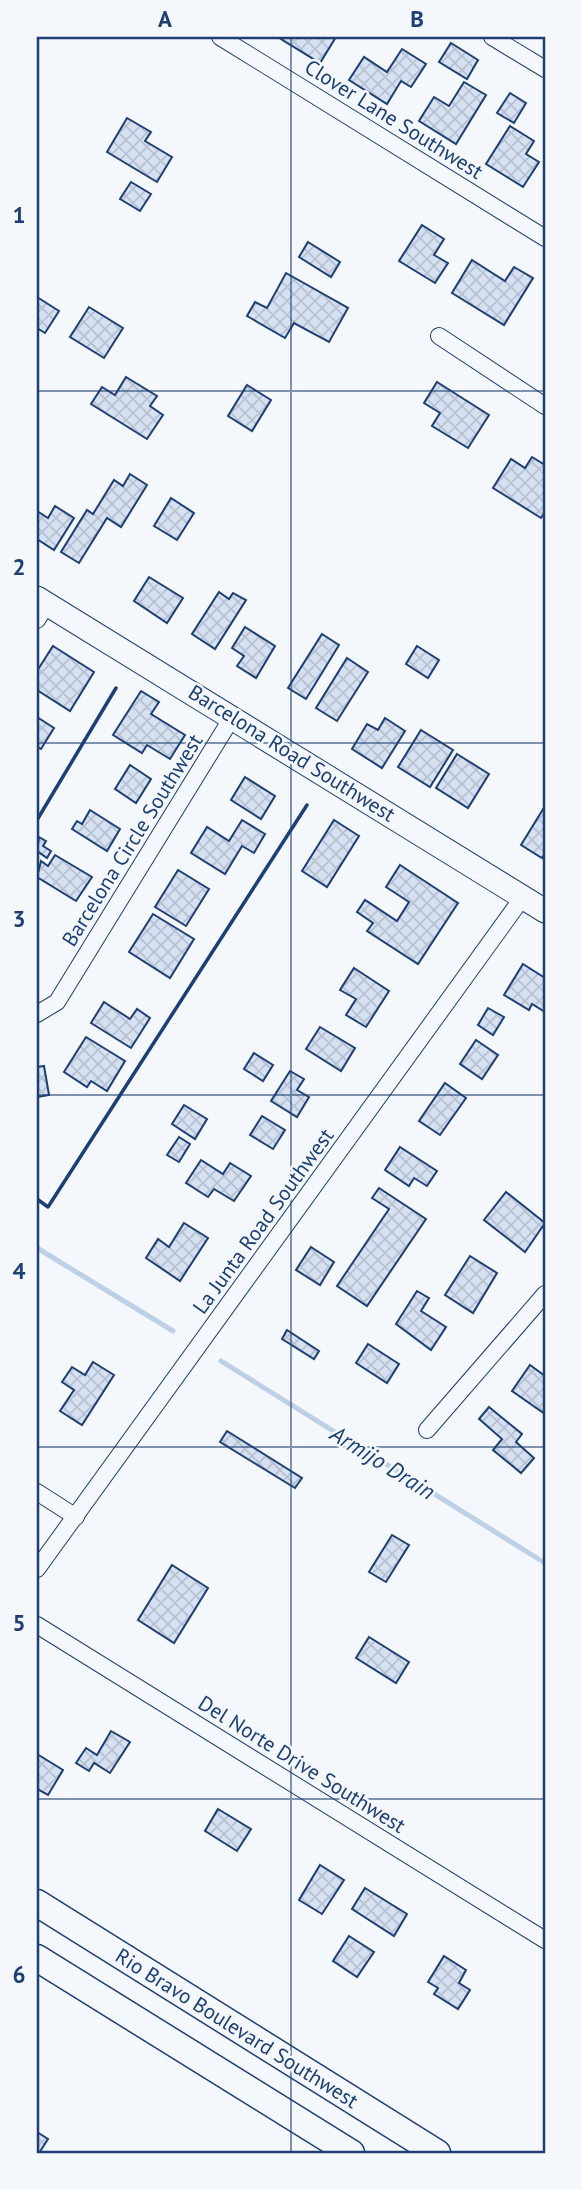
<svg xmlns="http://www.w3.org/2000/svg" width="582" height="2190" viewBox="0 0 582 2190" font-family="'PT Sans',sans-serif">
  <defs>
    <pattern id="building-cross-hatch" width="8" height="8" patternUnits="userSpaceOnUse" patternTransform="scale(1.75)"><rect width="8" height="8" fill="#d5e0f0"/><path d="M0 0l8 8M0 8l8-8" fill="none" stroke="#b6c1d1"/></pattern>
  </defs>
  <rect width="100%" height="100%" fill="#f4f7fb"/>
  <g fill="none" stroke-linecap="round" stroke-linejoin="round">
    <g stroke="#bed0e5" stroke-width="5">
      <path d="M37,1248L173,1331"/>
      <path d="M221,1361L545,1563"/>
    </g>
  </g>
  <g fill="url(#building-cross-hatch)" stroke="#1d3f73" stroke-width="2">
    <path d="M283,37H336L320,63L281,39Z"/>
    <path d="M451,43L478,60L467,79L439,62Z"/>
    <path d="M402,49L426,64L411,87L401,81L387,104L349,80L364,57L387,72Z"/>
    <path d="M464,82L486,95L456,144L419,121L434,97L449,106Z"/>
    <path d="M510,93L526,103L514,123L497,113Z"/>
    <path d="M127,118L151,132L145,141L172,157L157,182L107,152Z"/>
    <path d="M510,126L534,141L526,154L539,162L523,187L486,164Z"/>
    <path d="M131,182L151,194L140,211L120,199Z"/>
    <path d="M422,225L444,239L434,255L448,263L435,283L399,261Z"/>
    <path d="M308,242L340,262L331,277L299,257Z"/>
    <path d="M472,260L505,281L514,267L533,278L504,325L452,293Z"/>
    <path d="M286,273L348,308L329,342L294,323L285,338L247,316L255,302L267,308Z"/>
    <path d="M37,297L59,311L45,333L37,328Z"/>
    <path d="M89,307L123,328L104,358L70,337Z"/>
    <path d="M126,377L157,396L150,406L163,415L147,439L91,404L102,387L115,395Z"/>
    <path d="M437,382L489,415L468,448L432,426L440,413L424,403Z"/>
    <path d="M247,385L271,400L252,431L228,416Z"/>
    <path d="M532,457L545,465V512L541,518L493,488L511,459L525,468Z"/>
    <path d="M130,474L147,485L121,527L107,518L79,563L61,552L87,510L93,514L114,480L123,486Z"/>
    <path d="M171,498L194,513L177,540L154,526Z"/>
    <path d="M55,506L74,518L54,550L37,539V511L48,518Z"/>
    <path d="M149,577L183,598L167,623L134,601Z"/>
    <path d="M219,592L229,599L233,593L246,600L215,649L192,634Z"/>
    <path d="M245,627L275,646L256,678L237,666L244,656L232,648Z"/>
    <path d="M322,634L339,645L306,699L288,688Z"/>
    <path d="M53,646L94,672L70,711L37,690V671Z"/>
    <path d="M417,646L439,660L428,678L406,664Z"/>
    <path d="M347,658L368,672L337,721L316,708Z"/>
    <path d="M141,691L159,702L151,714L185,735L170,759L147,745L142,753L113,735Z"/>
    <path d="M37,717L54,728L41,749L37,747Z"/>
    <path d="M385,718L405,731L382,768L352,749L367,724L378,730Z"/>
    <path d="M421,730L453,750L430,787L398,767Z"/>
    <path d="M457,754L489,774L468,808L436,788Z"/>
    <path d="M130,765L151,779L136,803L115,789Z"/>
    <path d="M245,777L275,796L261,819L231,800Z"/>
    <path d="M545,806V853L542,858L521,845Z"/>
    <path d="M90,810L120,829L107,851L72,829L77,821L82,824Z"/>
    <path d="M242,820L265,834L254,853L242,846L225,874L191,853L207,827L229,841Z"/>
    <path d="M334,820L359,836L327,887L302,871Z"/>
    <path d="M39,837L46,841L43,846L51,851L47,858L37,851Z"/>
    <path d="M55,855L92,877L76,901L37,877L41,861L48,866Z"/>
    <path d="M400,865L458,903L418,964L367,931L373,923L357,912L365,900L397,921L409,902L386,887Z"/>
    <path d="M178,870L209,889L186,926L155,907Z"/>
    <path d="M153,914L194,939L170,978L129,952Z"/>
    <path d="M523,964L545,978V1012L532,1004L529,1010L504,995Z"/>
    <path d="M354,968L389,991L366,1027L346,1015L356,999L340,990Z"/>
    <path d="M104,1002L130,1019L137,1009L150,1018L131,1048L91,1023Z"/>
    <path d="M488,1008L504,1017L493,1035L478,1025Z"/>
    <path d="M320,1027L355,1048L341,1071L306,1049Z"/>
    <path d="M86,1037L125,1061L107,1091L91,1081L87,1087L64,1072Z"/>
    <path d="M476,1040L498,1055L482,1079L460,1064Z"/>
    <path d="M254,1053L273,1065L263,1081L244,1069Z"/>
    <path d="M44,1066L49,1095L37,1097V1067Z"/>
    <path d="M290,1071L304,1079L297,1090L309,1097L297,1117L271,1101Z"/>
    <path d="M445,1083L466,1098L440,1135L419,1121Z"/>
    <path d="M184,1105L207,1119L195,1139L172,1124Z"/>
    <path d="M262,1116L285,1130L273,1149L250,1135Z"/>
    <path d="M179,1137L190,1144L179,1162L167,1155Z"/>
    <path d="M400,1147L437,1171L427,1186L414,1178L409,1186L385,1170Z"/>
    <path d="M201,1160L223,1174L230,1163L251,1176L234,1201L214,1189L208,1197L186,1183Z"/>
    <path d="M379,1188L426,1219L367,1306L337,1286L389,1209L372,1198Z"/>
    <path d="M506,1192L545,1223L525,1252L484,1220Z"/>
    <path d="M184,1223L208,1238L180,1281L146,1258L158,1239L169,1247Z"/>
    <path d="M311,1247L334,1262L320,1285L296,1270Z"/>
    <path d="M470,1256L497,1273L473,1313L445,1295Z"/>
    <path d="M417,1291L429,1298L421,1311L446,1327L431,1350L396,1324Z"/>
    <path d="M287,1330L319,1351L314,1359L282,1339Z"/>
    <path d="M368,1344L399,1364L387,1383L356,1363Z"/>
    <path d="M93,1362L114,1375L82,1425L60,1411L74,1390L62,1382L72,1367L85,1375Z"/>
    <path d="M530,1365L545,1376V1414L512,1391Z"/>
    <path d="M489,1407L522,1434L516,1442L534,1458L521,1473L493,1450L502,1439L479,1419Z"/>
    <path d="M227,1431L302,1478L295,1488L220,1442Z"/>
    <path d="M392,1535L409,1545L386,1582L369,1572Z"/>
    <path d="M172,1565L208,1588L174,1643L138,1620Z"/>
    <path d="M369,1637L409,1662L396,1683L356,1658Z"/>
    <path d="M111,1731L130,1742L110,1773L94,1763L89,1771L76,1763L86,1748L97,1755Z"/>
    <path d="M37,1754L63,1770L48,1795L37,1789Z"/>
    <path d="M218,1809L251,1829L237,1851L205,1831Z"/>
    <path d="M320,1865L344,1880L322,1914L299,1900Z"/>
    <path d="M365,1888L407,1914L394,1936L352,1909Z"/>
    <path d="M349,1936L374,1952L357,1977L333,1961Z"/>
    <path d="M444,1956L466,1970L459,1983L470,1990L458,2009L434,1994L438,1988L428,1982Z"/>
    <path d="M37,2132L48,2139L39,2153H37Z"/>
  </g>
  <g fill="none" stroke-linecap="round" stroke-linejoin="round">
    <defs>
      <g id="street">
        <path d="M220,37L545,238"/>
        <path d="M492,37L545,69"/>
        <path d="M439,336L545,406"/>
        <path d="M37,620L47,604"/>
        <path d="M37,1014L57,1002L233,716"/>
        <path d="M427,1430L545,1294"/>
        <path d="M37,1492L76,1517"/>
        <path d="M37,1569L523,897"/>
        <path d="M37,1625L545,1940"/>
      </g>
      <path id="secondary" d="M37,598L545,911"/>
      <g id="primary">
        <path d="M37,1903L437,2153"/>
        <path d="M37,1958L351,2153"/>
      </g>
    </defs>
    <use href="#street" stroke="#1d3f73" stroke-width="18"/>
    <use href="#secondary" stroke="#1d3f73" stroke-width="25"/>
    <use href="#primary" stroke="#1d3f73" stroke-width="29"/>
    <use href="#street" stroke="#f4f7fb" stroke-width="16"/>
    <use href="#secondary" stroke="#f4f7fb" stroke-width="23"/>
    <use href="#primary" stroke="#f4f7fb" stroke-width="26"/>
    <g stroke="#1d3f73" stroke-width="3.5">
      <path d="M37,820L116,688"/>
      <path d="M37,1199L48,1207L307,805"/>
    </g>
  </g>
  <path fill="none" stroke="#1d3f73" stroke-width="2" stroke-opacity="0.55" d="M291,37V2153M37,391H545M37,743H545M37,1095H545M37,1447H545M37,1799H545"/>
  <g text-anchor="middle" dominant-baseline="central" stroke-width="5" stroke-linejoin="round" paint-order="stroke">
    <g font-size="21" fill="#1d3f73" stroke="#f4f7fb">
      <text transform="translate(394 119) rotate(32)">Clover Lane Southwest</text>
      <text transform="translate(292 753) rotate(32)">Barcelona Road Southwest</text>
      <text transform="translate(132 840) rotate(-58)">Barcelona Circle Southwest</text>
      <text transform="translate(263 1221) rotate(-54)">La Junta Road Southwest</text>
      <text transform="translate(302 1764) rotate(32)">Del Norte Drive Southwest</text>
      <text transform="translate(237 2028) rotate(32)">Rio Bravo Boulevard Southwest</text>
    </g>
    <g font-size="23" font-style="italic" fill="#1d3f73" stroke="#f4f7fb">
      <text transform="translate(383 1462) rotate(32)">Armijo Drain</text>
    </g>
  </g>
  <rect width="582" height="2190" fill="none" stroke="#f4f7fb" stroke-width="77"/>
  <rect x="38" y="38" width="506" height="2114" fill="none" stroke="#1d3f73" stroke-width="2.5"/>
  <g font-size="23" text-anchor="middle" font-weight="bold" fill="#1d3f73">
    <text x="165" y="27">A</text>
    <text x="417" y="27">B</text>
    <text x="19" y="223">1</text>
    <text x="19" y="575">2</text>
    <text x="19" y="927">3</text>
    <text x="19" y="1279">4</text>
    <text x="19" y="1631">5</text>
    <text x="19" y="1983">6</text>
  </g>
</svg>
